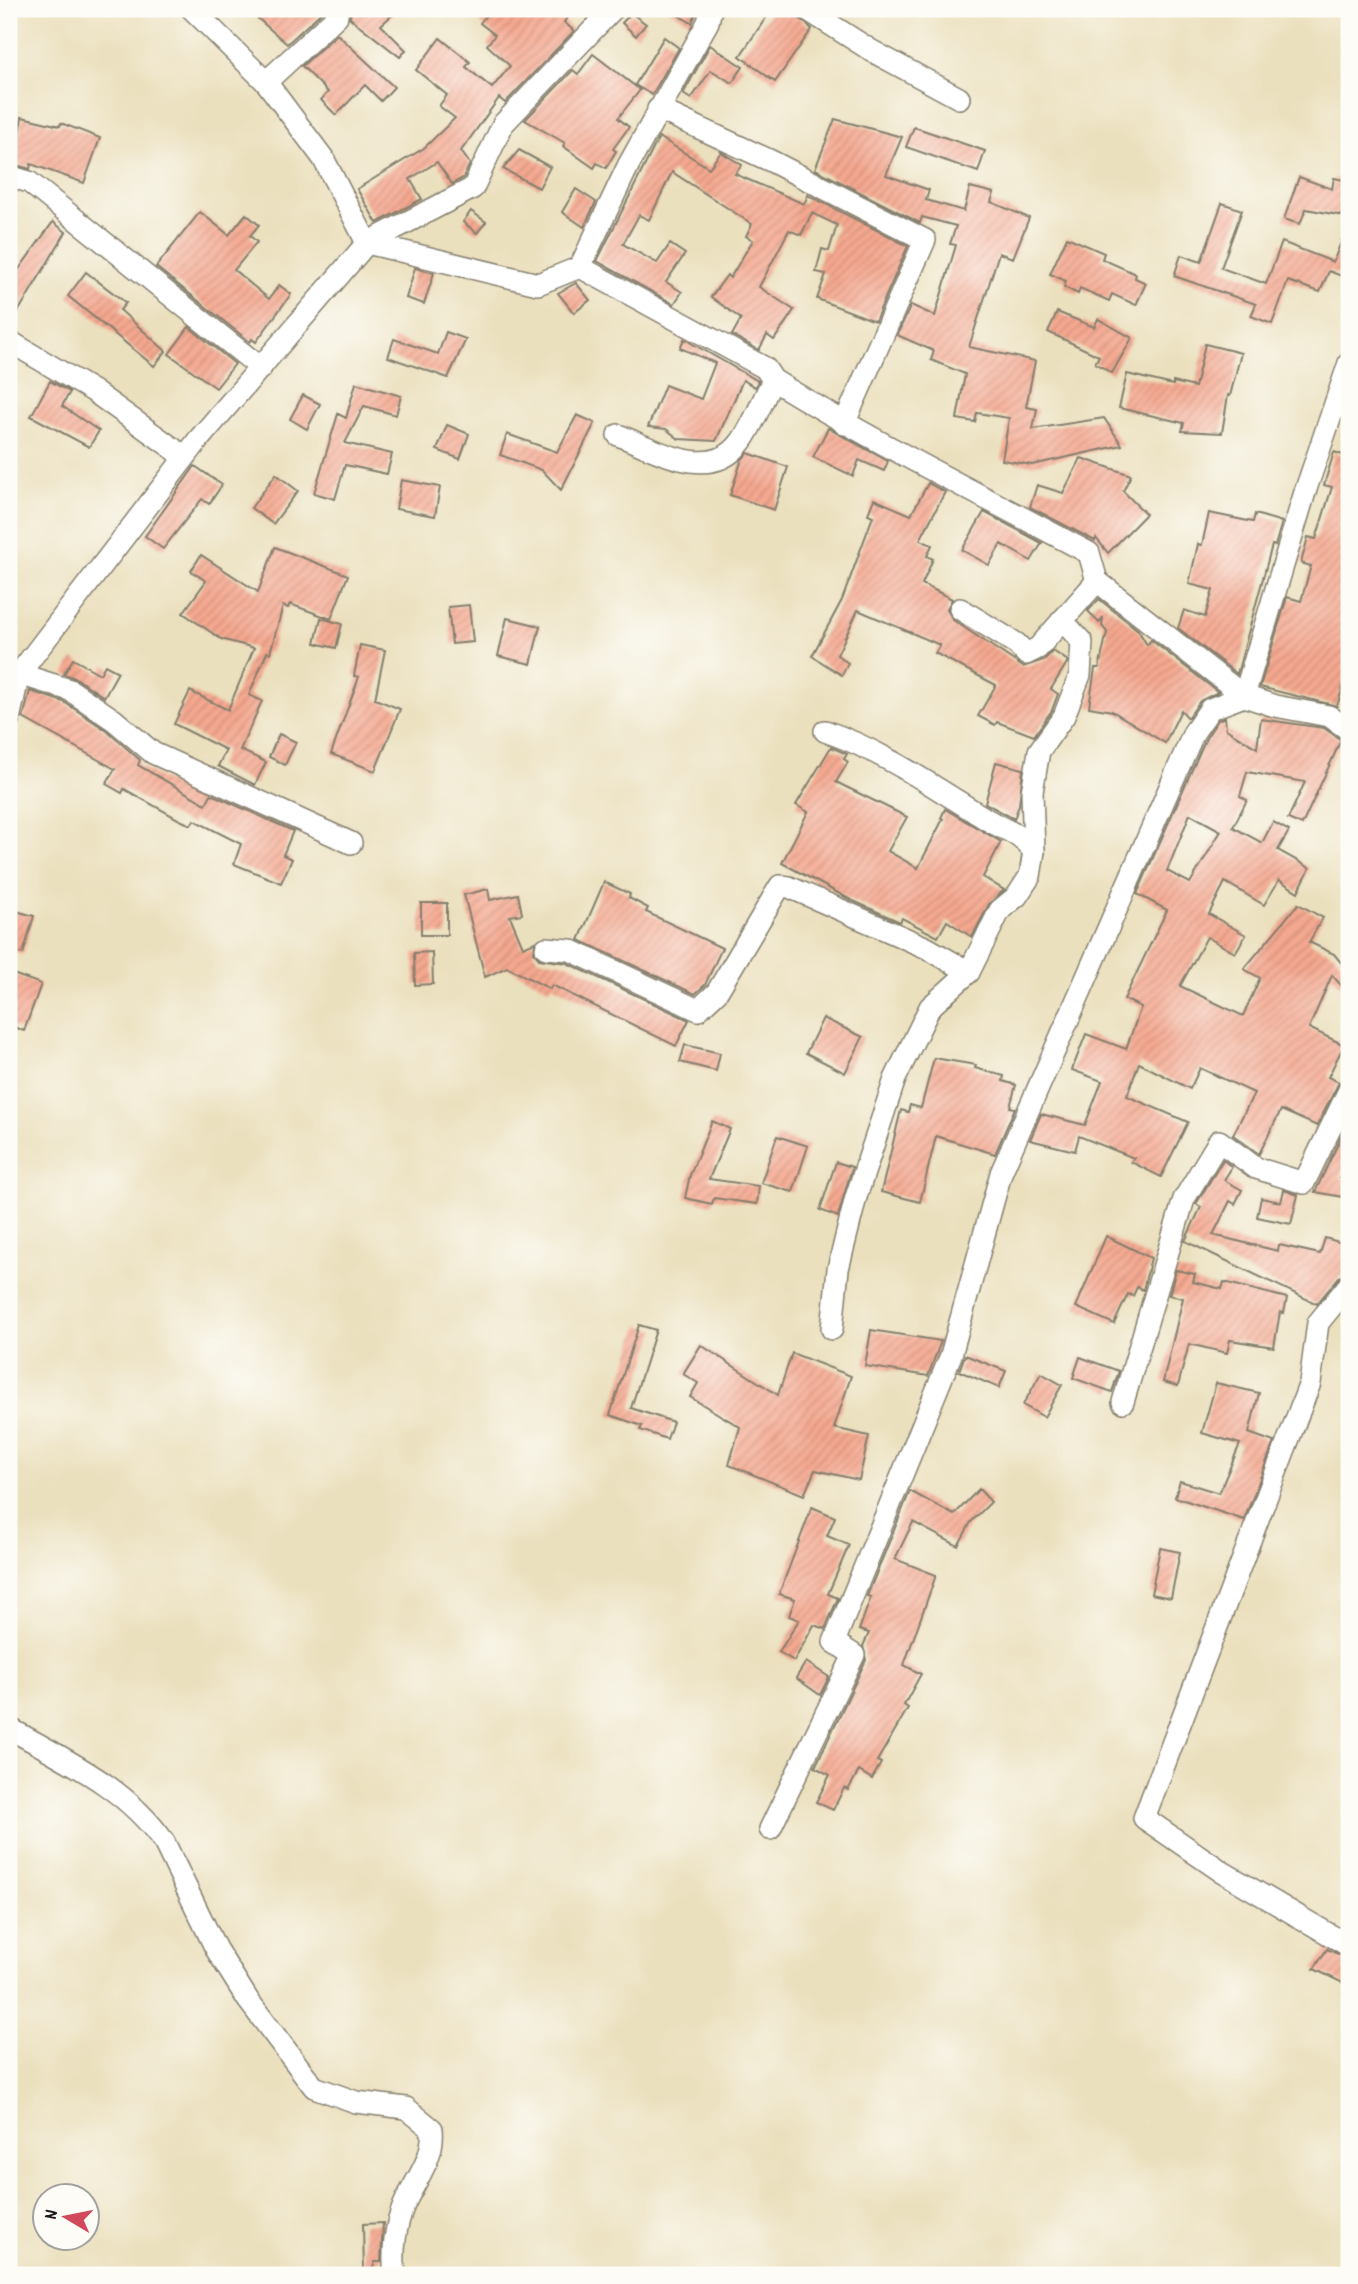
<svg xmlns="http://www.w3.org/2000/svg" width="1358" height="2284" viewBox="0 0 1358 2284" font-family="Dekko,sans-serif">
  <defs>
    <pattern id="building-hatch" width="6" height="6" patternUnits="userSpaceOnUse" patternTransform="scale(1.75)"><rect width="6" height="6" fill="#f5a890"/><path d="M-1 1l2-2M0 6l6-6M5 7l2-2" fill="none" stroke="#d1907c"/></pattern>
  </defs>
  <rect width="100%" height="100%" fill="#fdfcf7"/>
  <filter id="ink" filterUnits="userSpaceOnUse"><feTurbulence type="fractalNoise" baseFrequency=".0143" numOctaves="2"/><feDisplacementMap in="SourceGraphic" scale="14" xChannelSelector="R" yChannelSelector="G"/><feConvolveMatrix kernelMatrix="1 2 1 2 8 2 1 2 1" color-interpolation-filters="sRGB"/></filter>
  <filter id="wash" filterUnits="userSpaceOnUse"><feTurbulence type="fractalNoise" baseFrequency=".00686" numOctaves="4" result="noise"/><feDisplacementMap in="SourceGraphic" scale="28" xChannelSelector="R" yChannelSelector="G"/><feGaussianBlur stdDeviation="1.57" result="paint"/><feColorMatrix in="noise" values="0 0 0 0 0 0 0 0 0 0 0 0 0 0 0 0 0 1.4 0 .05"/><feComposite in="paint" operator="in"/></filter>
  <g filter="url(#wash)">
    <rect width="100%" height="100%" fill="#ebe0be"/>
    <g id="blocks">
      <g fill="url(#building-hatch)" fill-rule="evenodd">
        <path d="M247,9H325L287,44Z"/>
        <path d="M351,9H399L381,25L406,50L400,57L350,18Z"/>
        <path d="M491,9H573L564,22L574,31L505,103L499,98L461,151L470,164L463,178L452,184L437,162L410,179L422,199L377,223L357,189L424,148L455,118L439,106L447,95L416,70L440,38L470,62L466,67L492,88L510,66L487,45L495,35L480,23Z"/>
        <path d="M667,9H698L692,23Z"/>
        <path d="M772,9H789L812,29L775,82L740,56Z"/>
        <path d="M631,13L646,24L636,36L622,23Z"/>
        <path d="M337,34L394,87L381,101L365,85L336,115L321,100L328,92L302,66Z"/>
        <path d="M664,37L679,48L652,95L635,85Z"/>
        <path d="M710,45L743,67L732,83L711,70L691,99L683,94Z"/>
        <path d="M593,54L640,90L618,118L629,127L613,149L616,151L606,168L597,163L594,168L563,146L565,143L525,120L573,70L578,74Z"/>
        <path d="M22,117L60,126L61,123L100,138L84,183L31,164L30,169L9,163L11,152L16,153Z"/>
        <path d="M835,119L902,137L886,175L929,190L926,200L964,211L970,187L994,193L991,202L1029,218L1013,258L999,253L969,347L1035,361L1026,407L1037,409L1033,429L1104,418L1122,445L1032,465L1002,460L1009,418L977,413L975,422L957,419L965,374L931,360L934,351L897,335L911,305L935,316L956,245L950,244L956,226L922,217L920,223L815,169Z"/>
        <path d="M914,127L985,151L978,172L906,147Z"/>
        <path d="M659,137L709,168L721,152L742,165L735,174L804,204L808,195L908,246L875,321L817,299L826,274L816,272L822,249L829,251L837,225L812,213L801,235L789,230L759,287L794,310L774,340L767,335L759,350L732,335L741,319L711,297L727,275L730,278L753,240L746,236L752,224L672,172L649,220L639,215L623,244L657,263L670,244L685,254L666,282L682,292L674,304L597,261Z"/>
        <path d="M519,150L550,167L539,188L503,169Z"/>
        <path d="M1299,177L1332,189L1334,178L1349,181V217L1306,209L1300,224L1284,219Z"/>
        <path d="M576,189L596,202L584,227L562,212Z"/>
        <path d="M1222,203L1242,210L1221,268L1266,284L1282,242L1333,262L1349,223V279L1329,271L1320,292L1288,281L1272,324L1251,316L1256,304L1174,276L1181,255L1201,262Z"/>
        <path d="M471,211L486,222L477,233L463,222Z"/>
        <path d="M200,212L229,235L246,214L259,225L250,236L257,242L234,270L269,299L279,285L291,294L256,342L252,339L250,342L156,267Z"/>
        <path d="M53,222L66,232L9,327V283Z"/>
        <path d="M1067,237L1104,253L1102,259L1136,274L1135,278L1146,283L1136,305L1112,294L1109,301L1080,288L1078,294L1064,287L1066,281L1050,274Z"/>
        <path d="M415,268L434,273L424,304L406,298Z"/>
        <path d="M86,272L126,303L120,310L166,351L154,366L68,296Z"/>
        <path d="M576,283L590,300L574,313L558,293Z"/>
        <path d="M1057,312L1094,327L1098,319L1132,338L1112,373L1095,363L1099,356L1048,332Z"/>
        <path d="M189,327L235,364L216,388L169,354Z"/>
        <path d="M446,332L466,339L448,378L388,357L394,339L438,354Z"/>
        <path d="M684,339L758,381L755,387L743,380L716,441L679,439L666,429L648,427L665,385L701,399L715,363L680,348Z"/>
        <path d="M1205,344L1241,353L1230,396L1228,395L1222,433L1182,431L1184,423L1119,408L1127,374L1173,385V382L1195,387Z"/>
        <path d="M50,381L70,392L62,406L99,431L89,447L31,416Z"/>
        <path d="M356,383L401,396L396,415L364,406L345,443L392,454L387,474L345,465L335,499L314,493L338,414L346,418Z"/>
        <path d="M303,395L320,404L307,429L290,419Z"/>
        <path d="M577,415L595,423L561,490L542,470L500,455L507,434L557,452Z"/>
        <path d="M447,425L469,434L460,459L437,450Z"/>
        <path d="M828,428L888,461L884,471L859,460L853,476L813,457Z"/>
        <path d="M1334,452L1349,457V668L1337,706L1260,687L1287,597L1301,601L1311,566L1301,563L1308,537L1316,539L1332,487L1324,485Z"/>
        <path d="M748,453L788,467L774,510L730,495L742,459Z"/>
        <path d="M1081,458L1131,475L1123,491L1146,514L1108,553L1096,538L1095,541L1030,507L1037,485L1063,493Z"/>
        <path d="M195,466L222,485L209,504L202,499L163,549L145,536Z"/>
        <path d="M276,474L298,491L273,524L251,508Z"/>
        <path d="M401,480L440,487L435,516L396,509Z"/>
        <path d="M928,483L945,492L920,540L932,545L927,556L933,559L922,584L952,599L947,609L953,620L1023,667L1044,660L1053,651L1068,661L1051,689L1058,694L1052,710L1034,736L997,722L995,725L978,716L996,685L935,653L940,645L858,610L837,655L848,663L842,675L812,656L842,600L873,516L868,514L874,499L911,515Z"/>
        <path d="M984,512L1042,543L1031,561L1001,544L989,565L962,550Z"/>
        <path d="M1209,513L1253,522L1255,514L1282,522L1275,546L1272,545L1237,674L1178,628L1184,610L1205,617L1213,590L1189,584L1198,544L1202,545Z"/>
        <path d="M275,547L348,575L331,619L290,604L288,608L283,606L270,653L267,652L249,695L262,701L240,750L266,762L255,785L218,766L226,750L174,724L190,691L228,710L254,648L221,639L183,613L206,581L191,571L201,555L258,592Z"/>
        <path d="M1099,599L1138,630L1147,645L1151,640L1218,692L1200,701L1188,718L1181,710L1165,743L1112,711L1089,707L1095,668H1099L1107,632L1102,626L1103,617L1099,623L1088,611Z"/>
        <path d="M469,605L473,642L452,644L448,607Z"/>
        <path d="M321,618L342,624L336,648L315,643Z"/>
        <path d="M507,618L540,626L531,664L498,656Z"/>
        <path d="M360,645L385,650L375,699L400,709L375,771L331,754L359,677L354,676Z"/>
        <path d="M73,659L100,674L105,665L118,672L104,697L77,679L64,674Z"/>
        <path d="M30,691L64,702L106,730L140,760L138,765L206,804L211,794L293,831L283,855L292,859L281,883L234,864L241,844L194,820L191,825L180,820L124,789L122,793L106,784L115,769L23,718Z"/>
        <path d="M1225,717L1226,729L1257,748L1261,719L1324,728L1341,740L1302,825L1288,819L1305,782L1247,772L1240,796L1247,800L1233,827L1262,843L1273,822L1289,831L1278,850L1310,868L1298,892L1279,880L1264,905L1225,882L1209,914L1246,935L1235,953L1207,937L1180,986L1243,1016L1260,978L1244,969L1298,904L1323,918L1309,942L1334,954L1349,972V994L1332,975L1309,1028L1344,1045L1328,1077L1339,1082L1317,1126L1281,1110L1259,1154L1233,1135L1254,1093L1200,1068L1190,1089L1139,1063L1127,1096L1188,1122L1161,1177L1131,1162L1134,1158L1079,1136L1075,1151L1030,1140L1041,1114L1085,1125L1102,1081L1072,1070L1086,1034L1126,1049L1141,1007L1124,999L1167,910L1137,894L1206,738L1218,720ZM1190,814L1221,831L1190,883L1167,871Z"/>
        <path d="M279,734L296,742L285,765L269,757Z"/>
        <path d="M831,747L847,754L844,759L848,762L836,782L907,817L888,851L918,868L943,819L941,818L945,809L1001,842L983,877L1004,890L989,904L972,937L947,921L938,937L902,918L900,922L849,899L782,863L808,812L796,805Z"/>
        <path d="M996,762L1023,769L1019,805L1014,819L985,803Z"/>
        <path d="M604,882L630,894L629,898L648,908L646,912L722,948L705,985L695,994L579,940Z"/>
        <path d="M488,889L490,900L518,894L522,914L510,916L523,947L535,942L534,953L539,959L567,963L689,1020L676,1046L552,985L550,989L507,967L485,977L464,895Z"/>
        <rect x="421" y="903" width="26" height="32"/>
        <path d="M9,909L34,916L23,954L9,950Z"/>
        <path d="M432,952L433,984L415,985L414,953Z"/>
        <path d="M13,974L41,984L24,1031L9,1025V986Z"/>
        <path d="M823,1018L863,1037L845,1073L806,1053Z"/>
        <path d="M685,1045L720,1053L716,1071L680,1062Z"/>
        <path d="M934,1058L976,1065L975,1068L1004,1076L1003,1081L1016,1085L1010,1107L1015,1108L995,1154L936,1136L920,1202L881,1192L901,1110L908,1112L910,1105L921,1108Z"/>
        <path d="M1349,1120V1157L1340,1178L1349,1179V1198L1315,1192Z"/>
        <path d="M712,1121L730,1129L709,1179L759,1186L757,1204L714,1198L712,1204L685,1198L690,1175Z"/>
        <path d="M777,1136L808,1146L793,1192L761,1183Z"/>
        <path d="M1223,1160L1232,1167L1224,1180L1242,1190L1235,1204L1230,1201L1213,1235L1278,1251L1279,1245L1320,1254L1325,1238L1349,1245V1272L1339,1277L1317,1304L1185,1241L1201,1207L1196,1204Z"/>
        <path d="M836,1162L852,1167L838,1217L820,1210Z"/>
        <path d="M1284,1190L1298,1195L1291,1224L1257,1217L1261,1198L1281,1202Z"/>
        <path d="M1106,1236L1151,1258L1143,1290L1137,1287L1133,1296L1128,1294L1114,1324L1076,1307Z"/>
        <path d="M1176,1270L1195,1274L1193,1282L1222,1289L1224,1282L1287,1298L1284,1313L1280,1312L1274,1347L1230,1340L1227,1353L1189,1344L1178,1386L1163,1382L1183,1298L1169,1295Z"/>
        <path d="M639,1325L656,1330L631,1408L673,1422L667,1439L640,1430L642,1426L610,1415Z"/>
        <path d="M871,1330L941,1341L928,1376L865,1366Z"/>
        <path d="M701,1345L778,1395L792,1353L851,1376L834,1428L869,1436L859,1480L815,1470L804,1495L729,1465L740,1427L690,1397L698,1383L683,1374Z"/>
        <path d="M965,1355L1006,1371L999,1388L959,1371Z"/>
        <path d="M1080,1357L1119,1371L1112,1392L1073,1378Z"/>
        <path d="M1041,1373L1062,1385L1044,1417L1023,1405Z"/>
        <path d="M1216,1383L1259,1393L1249,1433L1274,1442L1244,1520L1175,1497L1180,1481L1219,1493L1240,1444L1202,1433Z"/>
        <path d="M979,1489L991,1502L971,1522L958,1546L913,1522L895,1559L936,1575L904,1665L921,1674L904,1705L908,1708L877,1761L881,1763L872,1779L859,1771L848,1790L844,1788L833,1810L816,1802L830,1775L815,1767L866,1660L863,1646L869,1633L859,1630L871,1597L867,1596L910,1491L954,1515Z"/>
        <path d="M812,1507L835,1517L827,1536L849,1545L828,1594L838,1598L825,1629L814,1625L794,1661L779,1652L799,1620L789,1616L795,1599L779,1594Z"/>
        <path d="M1160,1548L1180,1552L1171,1598L1151,1594Z"/>
        <path d="M806,1662L829,1677L820,1695L796,1678Z"/>
        <path d="M1327,1949L1349,1959V1986L1314,1969Z"/>
        <path d="M383,2223L381,2262H375L370,2275H364L363,2224Z"/>
      </g>
    </g>
  </g>
  <g filter="url(#ink)">
    <use href="#blocks" fill-opacity="0" stroke="#847e6d" stroke-width="2"/>
    <g fill="none" stroke-linecap="round" stroke-linejoin="round">
      <defs>
        <g id="minor">
          <path d="M192,9L266,82L323,158L367,243"/>
          <path d="M806,9L872,51L959,98"/>
          <path d="M266,82L337,16L338,9"/>
          <path d="M658,109L771,161L925,240L844,424"/>
          <path d="M9,176L29,182L261,368"/>
          <path d="M367,243L538,284L580,267L765,368L773,380C875,443 983,496 1089,553L1097,581L1244,696L1275,706L1329,716L1349,730"/>
          <path d="M580,267L629,164L708,22L711,9"/>
          <path d="M9,341L93,391L185,457"/>
          <path d="M618,435C654,449 710,483 740,443C754,425 762,400 773,380"/>
          <path d="M960,609L1017,644L1026,654L1038,648L1097,581"/>
          <path d="M19,674L70,690L114,720L153,753L351,843"/>
          <path d="M9,719L19,674L199,439L367,243L473,188L503,124L613,9"/>
          <path d="M825,731C883,751 934,787 986,819C1009,833 1014,829 1034,851"/>
          <path d="M546,948L570,950L698,1010L717,992L780,886L789,887L927,948L969,972"/>
          <path d="M1349,1285L1318,1323L1310,1383L1144,1818L1221,1871L1349,1946"/>
          <path d="M832,1329L838,1269L856,1197L895,1079L930,1007L969,972L1000,910L1017,896L1030,876L1034,851L1032,792L1039,751L1064,716L1080,675L1082,642L1062,620"/>
          <path d="M1123,1402L1184,1199L1219,1141L1256,1168L1304,1183L1349,1090"/>
          <path d="M9,1728C65,1760 126,1787 164,1842L216,1949L248,2000L314,2087L356,2102L406,2108L432,2129C435,2158 415,2180 404,2205C395,2226 392,2253 395,2275"/>
          <path d="M770,1829L854,1655L834,1642L951,1355L1001,1173L1194,732L1210,709L1244,696L1305,492L1349,363"/>
        </g>
      </defs>
      <use href="#minor" stroke="#847e6d" stroke-width="24"/>
      <use href="#minor" stroke="#fff" stroke-width="21"/>
    </g>
  </g>
  <rect width="1358" height="2284" fill="none" stroke="#fdfcf7" stroke-width="35"/>
  <g transform="translate(66 2217) rotate(280)"><circle r="33" fill="#fdfcf7" stroke="#a3a29f" stroke-width="2"/>
  <path d="M0-5L12 26L0 18L-12 26Z" fill="#d1495b"/>
  <text y="-10" font-size="19" font-weight="bold" text-anchor="middle" fill="#1c1c1c">N</text>
  </g>
</svg>
